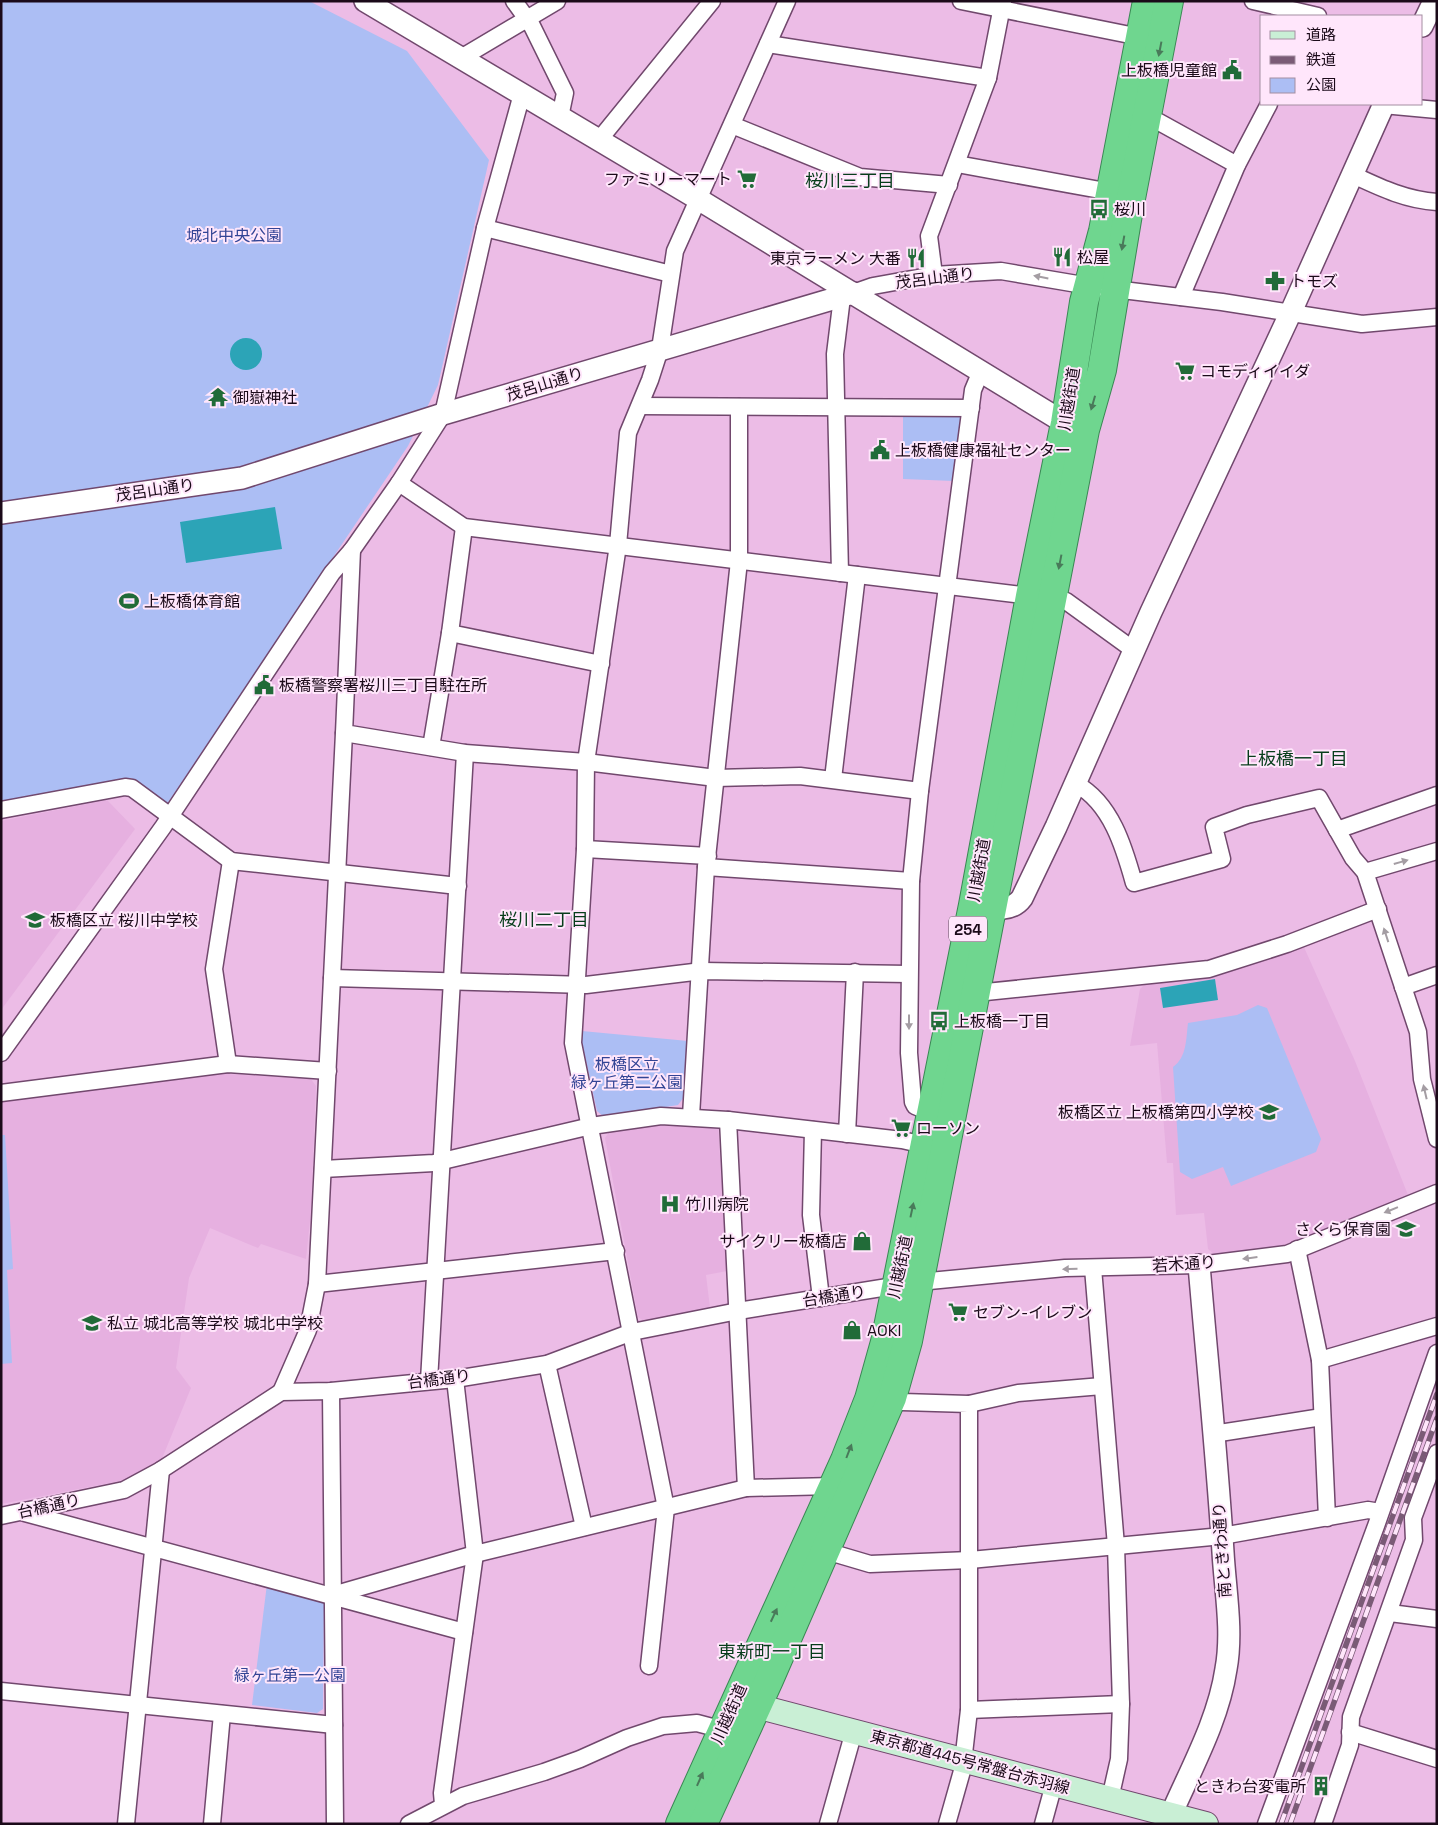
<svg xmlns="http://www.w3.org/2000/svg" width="1438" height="1825" viewBox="0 0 1438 1825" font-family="'Space Grotesk','Noto Sans JP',sans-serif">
  <rect width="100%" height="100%" fill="#ecbce6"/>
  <g fill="#e6b0e0">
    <path d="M107,800L135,829L1,1010V821Z"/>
    <path d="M1303,945L1355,1061L1408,1195L1272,1250L1214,1254L1208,1249L1204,1213L1176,1215L1173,1163H1167L1157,1043L1130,1046L1140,989L1146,983Z"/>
    <path d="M210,1073L311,1079L316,1086L311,1211L306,1259L261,1244L258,1248L210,1228L189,1278L176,1368L191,1388L161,1461L125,1480L1,1504V1101Z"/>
    <path d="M667,1123L718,1124L727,1271L706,1275L710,1308L644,1321L638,1317L605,1138L609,1132Z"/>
  </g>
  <g fill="#acbef4">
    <path d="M1,1H309L407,51L489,160L438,385L408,446L167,804L131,778L1,801Z"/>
    <path d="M903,413L962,415L954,481L903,479Z"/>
    <path d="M1258,1005L1267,1008L1321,1139L1316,1152L1231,1186L1223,1167L1192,1179L1180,1172L1173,1067C1187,1057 1186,1039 1188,1023L1237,1015Z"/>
    <path d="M582,1031L688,1041L684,1097L678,1105L604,1117L597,1111L582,1043Z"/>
    <path d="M1,1135H5L13,1269L7,1270L12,1363L1,1364Z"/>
    <path d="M267,1584L320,1598L324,1603L323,1709L317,1713L252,1705Z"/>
  </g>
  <g fill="#2ca4b7">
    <circle cx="246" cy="354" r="16"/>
    <path d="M275,507L282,549L186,563L180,522Z"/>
    <path d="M1215,979L1218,1000L1163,1008L1160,988Z"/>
  </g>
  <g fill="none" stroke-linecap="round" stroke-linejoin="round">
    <defs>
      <g id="minor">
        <path d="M514,1L532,26L565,93L560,117"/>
        <path d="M961,1L1140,37"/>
        <path d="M1253,1L1318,16"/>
        <path d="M768,44L988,78"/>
        <path d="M461,58L557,1"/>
        <path d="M1383,105L1437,110"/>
        <path d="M1146,119L1159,122L1237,165"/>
        <path d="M732,125L860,177L949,185"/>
        <path d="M599,140L712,1"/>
        <path d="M957,164L1111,192"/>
        <path d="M1351,174C1379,187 1405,200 1437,202"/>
        <path d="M485,228L671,274"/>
        <path d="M934,275L929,236L988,78L1003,1"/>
        <path d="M853,293L873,286L934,275L1001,271L1089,286L1222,302L1362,324L1437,317"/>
        <path d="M1181,297L1237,165L1269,104"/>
        <path d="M640,406L971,408"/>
        <path d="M399,483L464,527L1030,596"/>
        <path d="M464,527L450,633L601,664"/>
        <path d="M352,550L344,733L465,753L586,762L716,778L800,776L920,791"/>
        <path d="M840,573L835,354L842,297"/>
        <path d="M1053,596L1066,601L1135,651"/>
        <path d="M431,747L450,633"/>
        <path d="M833,779L857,575"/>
        <path d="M1076,784C1111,803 1124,847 1134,883L1222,859L1214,827L1247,815L1319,798L1353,858L1365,872L1418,1032L1422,1079L1437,1139"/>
        <path d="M1,810L125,787L132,788L231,861L458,886"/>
        <path d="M1337,830L1437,795"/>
        <path d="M585,849L708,856"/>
        <path d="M706,867L911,881"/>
        <path d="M1365,872L1437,851"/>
        <path d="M332,978L586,985L702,971L909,974"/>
        <path d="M1403,987L1437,975"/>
        <path d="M976,993L1209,969L1287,944L1378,909"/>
        <path d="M1,1053L163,827L332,573L352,550L399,483L443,414L485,228L522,94"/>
        <path d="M228,1064L214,969L231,861"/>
        <path d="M1,1093L228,1064L328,1071"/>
        <path d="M932,1113L915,1106L913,1102L909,1053L911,881L920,791L973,390L981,371"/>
        <path d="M691,1116L706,867L739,561V407"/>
        <path d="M728,1120L746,1488"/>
        <path d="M813,1130L811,1215L821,1298"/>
        <path d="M847,1134L855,972"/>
        <path d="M323,1169L434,1163L591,1126L661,1116L728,1120L902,1140L933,1147"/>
        <path d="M1297,1249L1320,1360L1327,1518"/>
        <path d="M1093,1268L1116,1546L1121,1704L1119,1759L1110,1799"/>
        <path d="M317,1284L616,1251"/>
        <path d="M1320,1360L1437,1326"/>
        <path d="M547,1364L584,1527"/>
        <path d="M429,1381L465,753"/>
        <path d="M331,1391L335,1824"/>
        <path d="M281,1392L308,1330L317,1284L344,733"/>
        <path d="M892,1398L902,1402L969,1404V1710L962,1771L947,1824"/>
        <path d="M969,1404L1018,1393L1102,1386"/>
        <path d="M1213,1434L1322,1417"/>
        <path d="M25,1513L464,1632"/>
        <path d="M1,1516L124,1490L161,1470L281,1392L331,1391L455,1379L547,1364L632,1332L738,1311L919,1282L1065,1268L1199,1265L1287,1254L1437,1193"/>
        <path d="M826,1551L870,1564L970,1560L1222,1536L1368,1510L1380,1512"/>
        <path d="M333,1595L475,1554L746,1488L833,1486"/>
        <path d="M1390,1613L1437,1619"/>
        <path d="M649,1666L666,1508L573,1043L585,849L586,762L618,545L628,433L650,380L660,349L675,251L787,1"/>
        <path d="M1,1691L334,1725"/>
        <path d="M969,1710L1121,1704"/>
        <path d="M1350,1732L1437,1759"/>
        <path d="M443,1804L442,1793L475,1554L455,1379"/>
        <path d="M126,1824L161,1470"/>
        <path d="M212,1824L222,1714"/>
        <path d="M409,1824L463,1796L544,1772L580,1759L627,1738L663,1726L697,1723L731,1732"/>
        <path d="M828,1824L854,1731"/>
        <path d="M1043,1824L1054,1784"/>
        <path d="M1266,1824L1376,1526L1437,1353"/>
        <path d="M1323,1824L1350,1745L1351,1717L1414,1540L1413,1518L1437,1453"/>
      </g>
      <g id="tertiary">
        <path d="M365,1L698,199L1065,423L1079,428"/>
        <path d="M1422,26L1434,1"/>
        <path d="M1,513L242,478L443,414L853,293"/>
        <path d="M979,906C993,909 1012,912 1022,898L1056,827L1151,612L1290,314L1384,104"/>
        <path d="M1167,1824C1188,1774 1218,1723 1226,1669C1233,1631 1225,1589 1223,1552C1217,1456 1207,1360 1199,1265"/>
      </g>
      <path id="secondary" d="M741,1702L1206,1824"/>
      <g id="trunk">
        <path d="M680,1824L845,1460L869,1399L885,1342L973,905L1030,596L1065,423L1084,302L1103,231L1147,1"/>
        <path d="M703,1824L769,1680L892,1398L908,1341L1085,430L1102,370L1128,214L1169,1"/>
      </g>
    </defs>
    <use href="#minor" stroke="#71486d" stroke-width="19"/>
    <use href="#tertiary" stroke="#71486d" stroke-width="24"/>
    <use href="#secondary" stroke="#71486d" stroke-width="26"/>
    <use href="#trunk" stroke="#3a8754" stroke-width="30"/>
    <use href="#minor" stroke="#fff" stroke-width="16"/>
    <use href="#tertiary" stroke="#fff" stroke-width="21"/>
    <use href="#secondary" stroke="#c9efd5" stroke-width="24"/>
    <use href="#trunk" stroke="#6fd68f" stroke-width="28"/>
    <defs>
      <g id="rail">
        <path d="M1281,1824L1437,1394"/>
        <path d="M1290,1824L1437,1418"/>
      </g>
    </defs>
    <use href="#rail" stroke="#7a5b76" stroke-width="5.5"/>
    <use href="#rail" stroke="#ffe6fb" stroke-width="4" stroke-dasharray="11" stroke-linecap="butt"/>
  </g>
  <defs><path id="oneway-solid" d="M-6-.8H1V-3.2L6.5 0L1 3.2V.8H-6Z" transform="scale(1.25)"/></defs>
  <g fill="#497a5a">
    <use href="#oneway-solid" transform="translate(1160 49) rotate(101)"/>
    <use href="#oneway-solid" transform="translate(1123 243) rotate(100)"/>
    <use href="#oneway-solid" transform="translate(1093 403) rotate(106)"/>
    <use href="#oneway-solid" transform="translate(1060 562) rotate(101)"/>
    <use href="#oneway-solid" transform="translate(912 1210) rotate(-78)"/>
    <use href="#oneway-solid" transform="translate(849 1451) rotate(-69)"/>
    <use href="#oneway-solid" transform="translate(774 1615) rotate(-65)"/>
    <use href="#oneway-solid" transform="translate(700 1779) rotate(-66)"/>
  </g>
  <g fill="#a49da3">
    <use href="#oneway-solid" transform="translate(1041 277) rotate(-169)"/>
    <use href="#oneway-solid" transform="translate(1401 862) rotate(-16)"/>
    <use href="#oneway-solid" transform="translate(1386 935) rotate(-108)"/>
    <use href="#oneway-solid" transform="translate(909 1022) rotate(90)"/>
    <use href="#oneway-solid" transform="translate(1425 1092) rotate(-103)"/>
    <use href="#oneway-solid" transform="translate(1391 1210) rotate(158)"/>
    <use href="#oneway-solid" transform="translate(1250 1258) rotate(173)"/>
    <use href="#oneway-solid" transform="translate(1070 1269) rotate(179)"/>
  </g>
  <defs>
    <symbol id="civic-bare" viewBox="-9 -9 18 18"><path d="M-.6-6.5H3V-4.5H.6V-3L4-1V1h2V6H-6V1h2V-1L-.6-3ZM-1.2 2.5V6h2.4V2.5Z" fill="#216b38" stroke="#ffe6fb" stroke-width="2.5" paint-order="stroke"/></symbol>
    <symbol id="supermarket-bare" viewBox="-9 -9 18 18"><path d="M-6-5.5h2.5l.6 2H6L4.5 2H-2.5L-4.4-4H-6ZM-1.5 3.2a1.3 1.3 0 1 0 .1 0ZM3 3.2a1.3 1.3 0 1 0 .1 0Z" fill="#216b38" stroke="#ffe6fb" stroke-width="2.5" paint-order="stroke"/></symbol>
    <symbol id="bus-bare" viewBox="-9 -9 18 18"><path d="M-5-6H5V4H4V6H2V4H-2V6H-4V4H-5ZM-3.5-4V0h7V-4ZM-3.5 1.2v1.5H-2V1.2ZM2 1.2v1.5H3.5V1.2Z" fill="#216b38" stroke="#ffe6fb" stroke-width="2.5" paint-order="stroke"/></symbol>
    <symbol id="restaurant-bare" viewBox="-9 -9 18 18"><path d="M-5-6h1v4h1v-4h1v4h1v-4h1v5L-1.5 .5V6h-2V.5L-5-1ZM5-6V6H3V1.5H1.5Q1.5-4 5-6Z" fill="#216b38" stroke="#ffe6fb" stroke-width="2.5" paint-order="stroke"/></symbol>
    <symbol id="pharmacy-bare" viewBox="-9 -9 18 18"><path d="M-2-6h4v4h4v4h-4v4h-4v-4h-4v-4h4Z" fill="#216b38" stroke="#ffe6fb" stroke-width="2.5" paint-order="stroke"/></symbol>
    <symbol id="temple-bare" viewBox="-9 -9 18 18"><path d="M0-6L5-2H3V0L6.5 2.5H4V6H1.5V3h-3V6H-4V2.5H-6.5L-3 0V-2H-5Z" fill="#216b38" stroke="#ffe6fb" stroke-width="2.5" paint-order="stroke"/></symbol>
    <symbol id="stadium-bare" viewBox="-9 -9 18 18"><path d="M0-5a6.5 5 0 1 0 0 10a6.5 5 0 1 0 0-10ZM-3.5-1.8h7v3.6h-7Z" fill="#216b38" stroke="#ffe6fb" stroke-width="2.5" paint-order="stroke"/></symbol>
    <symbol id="school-bare" viewBox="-9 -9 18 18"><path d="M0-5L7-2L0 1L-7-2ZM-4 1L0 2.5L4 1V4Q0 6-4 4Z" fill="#216b38" stroke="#ffe6fb" stroke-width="2.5" paint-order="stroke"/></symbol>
    <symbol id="hospital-bare" viewBox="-9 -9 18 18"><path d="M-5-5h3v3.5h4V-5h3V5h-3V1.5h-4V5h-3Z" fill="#216b38" stroke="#ffe6fb" stroke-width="2.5" paint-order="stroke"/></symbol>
    <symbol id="shop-bare" viewBox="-9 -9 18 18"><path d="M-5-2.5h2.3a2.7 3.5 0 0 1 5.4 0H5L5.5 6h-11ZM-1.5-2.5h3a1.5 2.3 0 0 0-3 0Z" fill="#216b38" stroke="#ffe6fb" stroke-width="2.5" paint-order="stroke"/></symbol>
    <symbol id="building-bare" viewBox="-9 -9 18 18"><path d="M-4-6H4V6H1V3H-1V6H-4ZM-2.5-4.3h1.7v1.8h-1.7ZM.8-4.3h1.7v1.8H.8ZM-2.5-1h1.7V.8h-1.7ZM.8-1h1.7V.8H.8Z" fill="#216b38" stroke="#ffe6fb" stroke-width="2.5" paint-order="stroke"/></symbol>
  </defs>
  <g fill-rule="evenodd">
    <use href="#civic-bare" x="1218" y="56" width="28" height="28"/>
    <use href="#supermarket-bare" x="733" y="165" width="28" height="28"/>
    <use href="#bus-bare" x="1085" y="195" width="28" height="28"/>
    <use href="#restaurant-bare" x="1048" y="243" width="28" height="28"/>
    <use href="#restaurant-bare" x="902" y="244" width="28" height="28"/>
    <use href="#pharmacy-bare" x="1261" y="267" width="28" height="28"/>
    <use href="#supermarket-bare" x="1171" y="357" width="28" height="28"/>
    <use href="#temple-bare" x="204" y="383" width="28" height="28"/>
    <use href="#civic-bare" x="866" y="436" width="28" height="28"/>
    <use href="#stadium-bare" x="115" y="587" width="28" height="28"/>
    <use href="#civic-bare" x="250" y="671" width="28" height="28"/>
    <use href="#school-bare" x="21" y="906" width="28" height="28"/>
    <use href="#bus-bare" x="925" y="1007" width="28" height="28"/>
    <use href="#school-bare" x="1255" y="1098" width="28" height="28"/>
    <use href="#supermarket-bare" x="887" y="1114" width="28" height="28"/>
    <use href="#hospital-bare" x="656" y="1190" width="28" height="28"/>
    <use href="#school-bare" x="1392" y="1215" width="28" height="28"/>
    <use href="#shop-bare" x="848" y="1227" width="28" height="28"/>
    <use href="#supermarket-bare" x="944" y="1298" width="28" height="28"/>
    <use href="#school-bare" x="78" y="1309" width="28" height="28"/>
    <use href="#shop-bare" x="838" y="1316" width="28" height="28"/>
    <use href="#building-bare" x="1307" y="1772" width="28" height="28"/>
  </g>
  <g text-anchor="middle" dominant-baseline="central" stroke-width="4" stroke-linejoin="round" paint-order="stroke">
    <rect fill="#ffe6fb" stroke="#5f4c5d" stroke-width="1" x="949" y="916.5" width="38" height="25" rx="4"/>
    <g font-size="15" font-weight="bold" fill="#1b0a19">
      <text x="968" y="929">254</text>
    </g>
    <g font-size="16" fill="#1b0a19" stroke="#ffe6fb" text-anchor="start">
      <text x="1217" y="70" text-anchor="end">上板橋児童館</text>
      <text x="732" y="179" text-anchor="end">ファミリーマート</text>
      <text x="1114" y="209">桜川</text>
      <text x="1077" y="257">松屋</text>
      <text x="901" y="258" text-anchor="end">東京ラーメン 大番</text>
      <text x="1290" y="281">トモズ</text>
      <text x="1200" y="371">コモディイイダ</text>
      <text x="233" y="397">御嶽神社</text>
      <text x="895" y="450">上板橋健康福祉センター</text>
      <text x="144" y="601">上板橋体育館</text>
      <text x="279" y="685">板橋警察署桜川三丁目駐在所</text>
      <text x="50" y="920">板橋区立 桜川中学校</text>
      <text x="954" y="1021">上板橋一丁目</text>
      <text x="1254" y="1112" text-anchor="end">板橋区立 上板橋第四小学校</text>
      <text x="916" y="1128">ローソン</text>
      <text x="685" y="1204">竹川病院</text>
      <text x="1391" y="1229" text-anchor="end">さくら保育園</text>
      <text x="847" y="1241" text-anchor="end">サイクリー板橋店</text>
      <text x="973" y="1312">セブン-イレブン</text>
      <text x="107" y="1323">私立 城北高等学校 城北中学校</text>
      <text x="867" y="1330">AOKI</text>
      <text x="1306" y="1786" text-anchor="end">ときわ台変電所</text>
    </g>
    <g font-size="16" fill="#324495" stroke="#ffe6fb">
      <text x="234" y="235">城北中央公園</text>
      <text x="627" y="1064">板橋区立<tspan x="627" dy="18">緑ヶ丘第二公園</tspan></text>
      <text x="290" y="1675">緑ヶ丘第一公園</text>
    </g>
    <g font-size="16" fill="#1b0a19" stroke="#ffe6fb">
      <text transform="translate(935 278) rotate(-7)">茂呂山通り</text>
      <text transform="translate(545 384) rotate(-17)">茂呂山通り</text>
      <text transform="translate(1069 399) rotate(-81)">川越街道</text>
      <text transform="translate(155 490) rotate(-8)">茂呂山通り</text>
      <text transform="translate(979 870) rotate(-80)">川越街道</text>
      <text transform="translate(1184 1264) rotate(-4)">若木通り</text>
      <text transform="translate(900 1267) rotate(-78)">川越街道</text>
      <text transform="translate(834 1296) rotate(-9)">台橋通り</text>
      <text transform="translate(439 1379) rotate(-7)">台橋通り</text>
      <text transform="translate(49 1506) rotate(-12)">台橋通り</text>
      <text transform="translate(1222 1550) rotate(-94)">南ときわ通り</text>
      <text transform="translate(729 1714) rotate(-66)">川越街道</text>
      <text transform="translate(970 1762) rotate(15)">東京都道445号常盤台赤羽線</text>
    </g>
    <g font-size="18" fill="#073d1b" stroke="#ffe6fb">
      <text x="850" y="180">桜川三丁目</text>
      <text x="1294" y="758">上板橋一丁目</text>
      <text x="544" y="919">桜川二丁目</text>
      <text x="772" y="1651">東新町一丁目</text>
    </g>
  </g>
  <rect width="1438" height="1825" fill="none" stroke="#1b0a19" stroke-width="5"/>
  <rect x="1260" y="15" width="162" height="90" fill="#ffe6fb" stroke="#a48ea1"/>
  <rect x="1270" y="31" width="25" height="8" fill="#c9efd5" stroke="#a48ea1"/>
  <text x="1306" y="40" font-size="15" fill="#1b0a19">道路</text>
  <rect x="1270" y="56" width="25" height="8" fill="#7a5b76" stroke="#a48ea1"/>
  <text x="1306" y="65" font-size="15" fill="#1b0a19">鉄道</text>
  <rect x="1270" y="78" width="25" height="15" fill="#acbef4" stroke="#a48ea1"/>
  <text x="1306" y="90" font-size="15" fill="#1b0a19">公園</text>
</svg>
